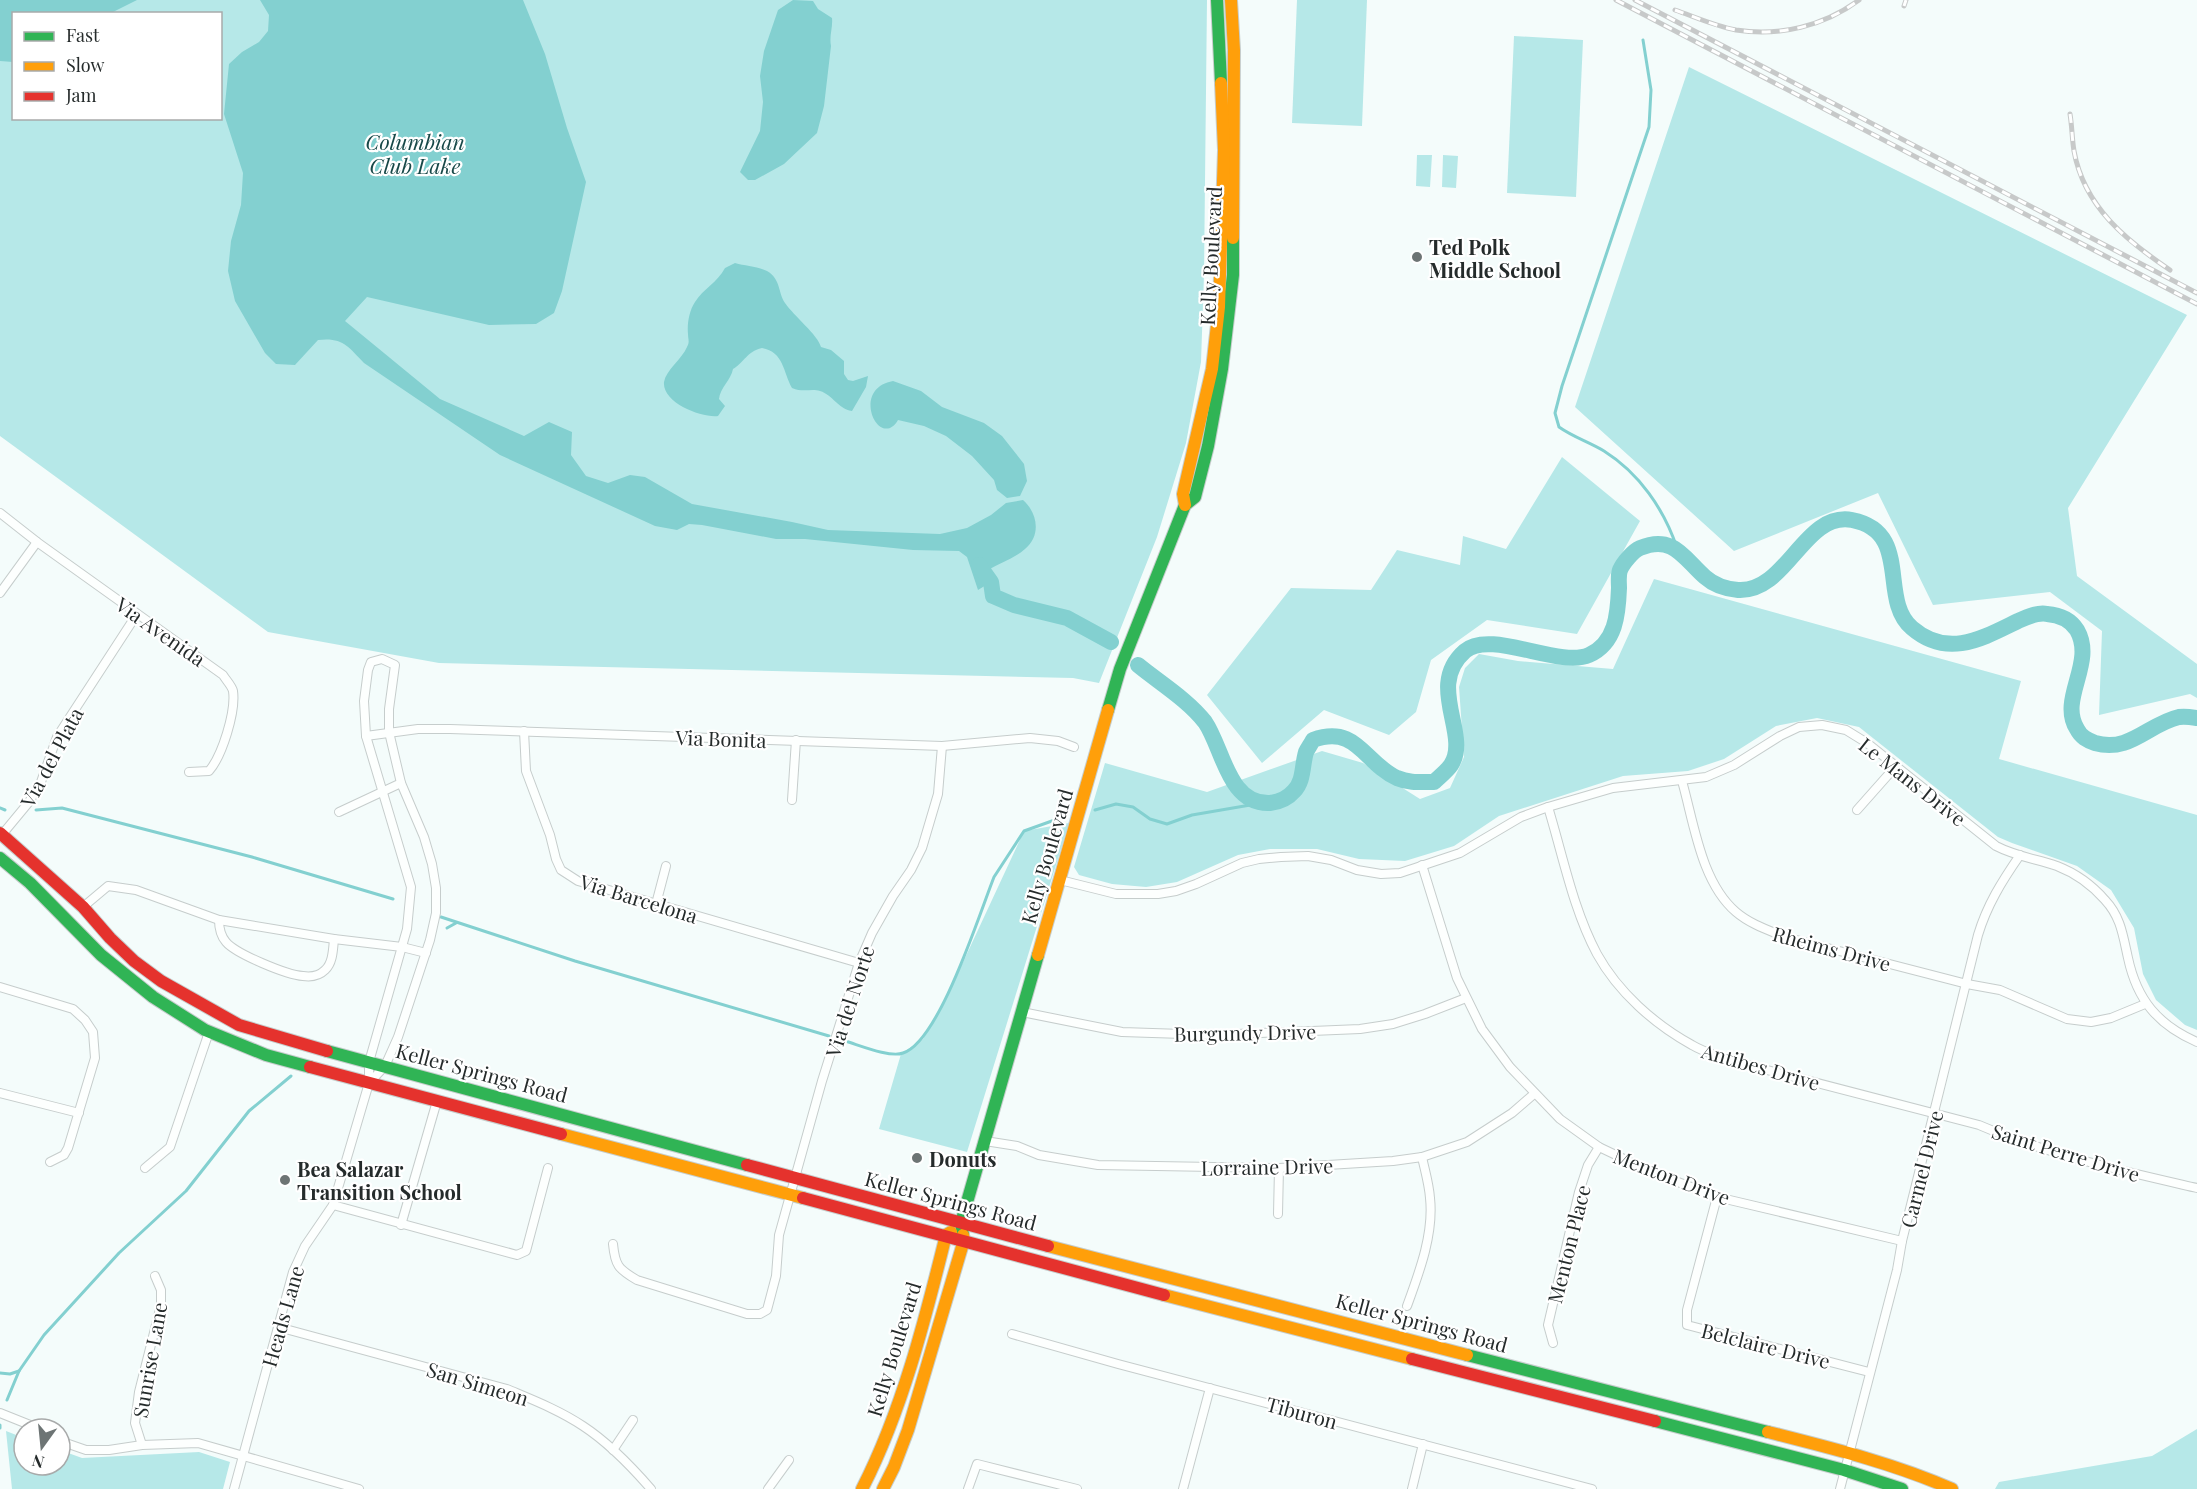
<svg xmlns="http://www.w3.org/2000/svg" width="2197" height="1489" viewBox="0 0 2197 1489" font-family="'Playfair Display',serif">
  <rect width="100%" height="100%" fill="#f4fcfb"/>
  <g fill="#b6e8e8" fill-rule="evenodd">
    <path d="M0,0H1207L1204,274L1201,362L1186,443L1157,537L1099,683L1073,678L439,663L268,632L0,436ZM14,14H220V118H14Z"/>
    <path d="M1297,0H1367L1362,126L1292,123Z"/>
    <path d="M1514,36L1583,40L1576,197L1507,193Z"/>
    <path d="M1689,67L2187,315L2068,508L2077,576L2197,664V698L2190,694L2099,715L2102,631L2050,592L1933,605L1878,493L1734,551L1575,407Z"/>
    <path d="M1417,155H1432L1430,187L1416,186Z"/>
    <path d="M1443,155L1458,156L1456,188L1442,187Z"/>
    <path d="M1562,457L1640,521L1577,634L1487,620L1431,660L1416,712L1389,735L1324,710L1262,763L1207,695L1291,588L1371,590L1397,550L1460,565L1463,536L1506,549Z"/>
    <path d="M1654,579L2021,681L1999,759L2197,815V1030L2185,1025L2156,1000L2143,974L2134,928L2111,890L2077,866L2012,843L1998,837L1859,727L1817,718L1776,726L1724,759L1688,771L1623,776L1499,816L1454,846L1405,861L1359,859L1317,849H1270L1238,855L1177,882L1146,887L1112,884L1079,875L1074,867L1105,763L1207,792L1322,751L1363,763L1420,799L1450,788L1464,757L1459,687L1465,668L1479,654L1518,661L1613,669Z"/>
    <path d="M1069,823L967,1152L879,1129L901,1054L923,1039L951,988L1024,831Z"/>
    <path d="M2197,1429V1489H1995L1999,1482L2152,1456Z"/>
    <path d="M6,1431L24,1438V1465H60V1450L82,1458L199,1452L230,1462L223,1489H12Z"/>
  </g>
  <g fill="#83d0d0">
    <path d="M0,0H137L111,13L14,14L13,62L0,61Z"/>
    <path d="M260,0H523L545,54L567,128L586,182L562,291L554,313L536,324L489,325L367,297L345,321L440,399L524,436L549,422L572,432L571,455L586,476L608,483L630,475L645,477L692,504L792,522L828,530L940,534L967,528L991,515L1006,503L1023,500C1037,512 1042,535 1025,549C1015,558 1000,563 988,570L991,582L978,590L967,557L959,551L913,550L805,539H776L702,525L689,524L677,530L655,526L500,455L364,363C348,346 342,337 318,340L295,365L276,364L265,353L235,301L228,271L231,241L241,205L243,173L224,114L229,64L242,52L259,42L268,31L269,15Z"/>
    <path d="M793,0L813,1L818,9L832,18C833,28 829,36 831,46L824,106L817,133L784,164L755,180H748L740,172L760,131L763,102L760,76L764,51L778,10Z"/>
    <path d="M735,263C745,266 757,266 767,271C781,279 778,293 785,303C794,316 818,335 821,347L831,350L844,361V374L848,380L853,381L868,376L866,387L852,411C838,409 833,395 820,391C811,388 804,393 792,388C783,372 784,352 762,348C746,352 745,362 733,369C731,380 720,388 719,399L725,406L718,416C702,418 662,403 664,382C666,370 682,359 687,347C690,342 688,339 688,334C687,324 689,311 695,302C703,289 717,283 725,268Z"/>
    <path d="M893,381L921,391L942,407L984,423L1002,436L1024,464L1027,481L1020,496L1007,498L997,490L994,480L972,456L946,436L924,426L898,420C880,451 849,389 893,381Z"/>
  </g>
  <g fill="none" stroke-linecap="round" stroke-linejoin="round">
    <g stroke="#83d0d0" stroke-width="3">
      <path d="M1643,40L1651,90L1649,127L1562,386L1555,413L1559,427C1573,437 1589,442 1604,451C1639,473 1664,509 1677,548"/>
      <path d="M0,808L5,810"/>
      <path d="M36,810L62,808L252,857L393,899"/>
      <path d="M1095,810L1116,804L1133,807L1150,819L1167,824L1192,815L1262,803"/>
      <path d="M441,917L575,961L829,1036"/>
      <path d="M447,928L456,923"/>
      <path d="M845,1041C859,1045 890,1058 903,1053C939,1042 979,915 994,877L1024,831L1063,817"/>
      <path d="M0,1373L10,1374L19,1371"/>
      <path d="M7,1400L19,1371L44,1335L119,1253L186,1191L249,1111L291,1076"/>
      <path d="M0,1428V1425"/>
    </g>
    <g stroke="#83d0d0" stroke-width="16">
      <path d="M979,565L991,582L993,596L1014,605L1067,618L1111,642"/>
      <path d="M1138,665C1160,683 1188,700 1205,722C1223,748 1228,805 1270,803C1279,802 1288,798 1294,791C1304,781 1302,765 1306,752C1308,748 1311,744 1313,740C1357,724 1364,763 1397,778C1409,783 1420,782 1434,782C1439,777 1447,771 1451,765C1471,734 1425,686 1465,651C1490,629 1559,668 1589,655C1616,643 1618,614 1619,588C1619,583 1618,575 1620,570C1623,563 1633,551 1640,548C1674,534 1684,559 1705,577C1714,585 1726,589 1738,590C1787,593 1804,511 1852,520C1913,532 1878,599 1912,628C1948,659 1983,638 2018,621C2027,617 2038,612 2047,614C2060,615 2070,619 2077,630C2096,663 2058,699 2077,729C2081,737 2087,740 2095,743C2130,753 2148,724 2179,717C2185,716 2191,717 2197,718"/>
    </g>
    <defs>
      <g id="street">
        <path d="M0,513L37,542L223,675C226,680 232,686 233,691C236,712 222,756 209,771L189,772"/>
        <path d="M0,593L37,542"/>
        <path d="M524,731L526,771L550,835L556,859L561,870L578,881L859,963"/>
        <path d="M366,736L418,729H450L942,746L1030,738L1058,741L1074,747"/>
        <path d="M1682,781C1694,823 1701,882 1736,912C1750,924 1768,930 1785,937L1967,984L2000,990L2067,1019L2091,1022L2111,1018L2145,1004"/>
        <path d="M792,800L796,740"/>
        <path d="M1548,807C1563,856 1573,909 1597,954C1618,992 1654,1024 1692,1045C1702,1051 1714,1055 1725,1059L1979,1125C2049,1155 2123,1171 2197,1188"/>
        <path d="M1857,810L1896,766"/>
        <path d="M339,812L401,783"/>
        <path d="M0,837L29,802L41,782L57,737L137,614"/>
        <path d="M1422,865L1457,978L1482,1029L1510,1067L1560,1119L1599,1147L1620,1157L1644,1169L1717,1197L1902,1241"/>
        <path d="M1060,880L1116,894H1158L1176,891L1196,884L1242,863L1259,859L1281,857L1308,856L1331,860L1357,870L1381,874L1400,873L1460,853L1521,817L1548,807L1613,788L1706,777L1734,765L1780,736L1799,727L1822,725L1846,730L1867,743L1996,846C2015,856 2036,859 2057,866C2075,873 2092,885 2105,900C2121,917 2123,936 2128,958C2137,1000 2158,1025 2197,1042"/>
        <path d="M656,904L666,866"/>
        <path d="M83,907L108,886L136,890L219,920L334,939L402,947L426,953"/>
        <path d="M219,920C219,928 220,935 226,942C236,954 287,975 303,976C310,977 319,976 325,970C333,963 333,949 334,939"/>
        <path d="M0,987L73,1009L85,1020L93,1032L95,1058L68,1148L64,1155L50,1162"/>
        <path d="M1022,1012L1122,1032L1213,1035L1360,1029L1393,1024L1425,1014L1466,998"/>
        <path d="M0,1093L79,1113"/>
        <path d="M985,1141L1017,1146L1039,1155L1098,1165L1279,1168L1393,1161L1422,1157L1467,1142L1512,1113L1534,1094"/>
        <path d="M145,1168L170,1147L209,1032"/>
        <path d="M1717,1197L1687,1310V1325L1869,1372"/>
        <path d="M333,1205L517,1255L526,1251L548,1168"/>
        <path d="M1278,1214L1279,1168"/>
        <path d="M401,1225L437,1101"/>
        <path d="M613,1244C615,1265 618,1269 637,1280L747,1314H760L767,1310L776,1276L779,1235L822,1081L859,963L872,933L893,896L911,870L922,848L938,794L942,746"/>
        <path d="M1407,1306C1419,1273 1434,1234 1430,1198C1429,1184 1425,1171 1422,1157"/>
        <path d="M278,1327L507,1389C533,1400 559,1410 583,1426C609,1443 631,1466 651,1489"/>
        <path d="M1012,1334L1118,1364L1592,1489"/>
        <path d="M1553,1343L1548,1325L1579,1192L1588,1165L1599,1147"/>
        <path d="M0,1413L40,1429"/>
        <path d="M60,1441L86,1450H109L142,1445L198,1443L359,1489"/>
        <path d="M142,1445L135,1423L139,1392L161,1305V1290L155,1276"/>
        <path d="M613,1450L633,1420"/>
        <path d="M234,1489L293,1272L305,1246L333,1205L369,1083V1062L407,929L411,887L366,736L364,701L368,670L371,662L382,659L395,665L389,709V732L401,783L424,837L432,864L436,888V913L430,940L398,1037L385,1066L369,1083"/>
        <path d="M768,1489L789,1460"/>
        <path d="M968,1489L977,1464L1077,1489"/>
        <path d="M1183,1489L1210,1388"/>
        <path d="M1412,1489L1423,1444"/>
        <path d="M1840,1489L1897,1270L1902,1241L1978,935C1987,905 2002,881 2020,855"/>
      </g>
      <g id="fast">
        <path d="M1217,0L1221,83"/>
        <path d="M1108,710L1120,669L1185,505L1195,497L1208,446L1222,369L1233,275V238"/>
        <path d="M0,858L30,883L101,955L153,997L205,1030L266,1055L310,1067"/>
        <path d="M327,1051L747,1165"/>
        <path d="M963,1235L961,1223L1038,955"/>
        <path d="M1467,1355L1768,1432"/>
        <path d="M1655,1421L1844,1470L1902,1489"/>
      </g>
      <g id="slow">
        <path d="M1231,0L1234,50L1233,238"/>
        <path d="M1185,505L1183,494L1212,369L1219,307L1224,150L1221,83"/>
        <path d="M1038,955L1108,710"/>
        <path d="M561,1134L803,1198"/>
        <path d="M1048,1246L1467,1355"/>
        <path d="M1164,1295L1412,1359"/>
        <path d="M1768,1432C1831,1448 1893,1463 1952,1489"/>
        <path d="M862,1489C902,1411 925,1320 946,1235L951,1232"/>
        <path d="M883,1489L894,1467L908,1430L964,1240L963,1235"/>
      </g>
      <g id="jam">
        <path d="M0,833L83,907L110,938L134,961L161,981L239,1025L327,1051"/>
        <path d="M310,1067L561,1134"/>
        <path d="M747,1165L1048,1246"/>
        <path d="M803,1198L1164,1295"/>
        <path d="M1412,1359L1655,1421"/>
      </g>
    </defs>
    <use href="#street" stroke="#c6cdcc" stroke-width="10"/>
    <use href="#fast" stroke="#c6cdcc" stroke-width="14"/>
    <use href="#slow" stroke="#c6cdcc" stroke-width="14"/>
    <use href="#jam" stroke="#c6cdcc" stroke-width="14"/>
    <use href="#street" stroke="#fdfffe" stroke-width="8"/>
    <use href="#fast" stroke="#30b455" stroke-width="12"/>
    <use href="#slow" stroke="#ff9f0a" stroke-width="12"/>
    <use href="#jam" stroke="#e5322d" stroke-width="12"/>
    <defs>
      <g id="rail">
        <path d="M1616,0L2197,304"/>
        <path d="M1635,0L2197,293"/>
        <path d="M1904,6L1906,0"/>
        <path d="M1675,10C1695,17 1715,26 1736,30C1779,37 1824,26 1859,0"/>
        <path d="M2070,114C2072,126 2072,139 2074,151C2084,207 2127,241 2170,270"/>
      </g>
    </defs>
    <use href="#rail" stroke="#c7c9c9" stroke-width="5"/>
    <use href="#rail" stroke="#fff" stroke-width="3" stroke-dasharray="9" stroke-linecap="butt"/>
  </g>
  <g fill="#6d7474" stroke="#fff" stroke-width="2">
    <circle cx="1417" cy="257" r="6"/>
    <circle cx="917" cy="1158" r="6"/>
    <circle cx="285" cy="1180" r="6"/>
  </g>
  <g text-anchor="middle" dominant-baseline="central" stroke-width="4.5" stroke-linejoin="round" paint-order="stroke">
    <g font-size="20" font-weight="bold" fill="#252b2b" stroke="#fff" text-anchor="start">
      <text x="1429" y="246">Ted Polk<tspan x="1429" dy="23">Middle School</tspan></text>
      <text x="929" y="1158">Donuts</text>
      <text x="297" y="1168">Bea Salazar<tspan x="297" dy="23">Transition School</tspan></text>
    </g>
    <g font-size="20" fill="#252b2b" stroke="#fff">
      <text transform="translate(1210 256) rotate(-87)">Kelly Boulevard</text>
      <text transform="translate(161 631) rotate(35)">Via Avenida</text>
      <text transform="translate(721 738) rotate(2)">Via Bonita</text>
      <text transform="translate(51 757) rotate(-62)">Via del Plata</text>
      <text transform="translate(1913 781) rotate(38)">Le Mans Drive</text>
      <text transform="translate(1046 856) rotate(-74)">Kelly Boulevard</text>
      <text transform="translate(639 898) rotate(17)">Via Barcelona</text>
      <text transform="translate(1832 948) rotate(15)">Rheims Drive</text>
      <text transform="translate(849 1001) rotate(-72)">Via del Norte</text>
      <text transform="translate(1245 1032) rotate(-1)">Burgundy Drive</text>
      <text transform="translate(1761 1066) rotate(16)">Antibes Drive</text>
      <text transform="translate(482 1072) rotate(15)">Keller Springs Road</text>
      <text transform="translate(2066 1152) rotate(17)">Saint Perre Drive</text>
      <text transform="translate(1267 1166) rotate(-1)">Lorraine Drive</text>
      <text transform="translate(1921 1169) rotate(-76)">Carmel Drive</text>
      <text transform="translate(1672 1176) rotate(21)">Menton Drive</text>
      <text transform="translate(951 1200) rotate(15)">Keller Springs Road</text>
      <text transform="translate(1568 1244) rotate(-76)">Menton Place</text>
      <text transform="translate(282 1316) rotate(-74)">Heads Lane</text>
      <text transform="translate(1422 1322) rotate(15)">Keller Springs Road</text>
      <text transform="translate(1766 1345) rotate(14)">Belclaire Drive</text>
      <text transform="translate(893 1349) rotate(-73)">Kelly Boulevard</text>
      <text transform="translate(149 1360) rotate(-80)">Sunrise Lane</text>
      <text transform="translate(478 1383) rotate(17)">San Simeon</text>
      <text transform="translate(1302 1412) rotate(15)">Tiburon</text>
    </g>
    <g font-size="21" font-style="italic" fill="#174848" stroke="#fff">
      <text x="415" y="141">Columbian<tspan x="415" dy="24">Club Lake</tspan></text>
    </g>
  </g>
  <rect x="12" y="12" width="210" height="108" fill="#ffffff" stroke="#a8aaaa" stroke-width="1.5"/>
  <rect x="24" y="32" width="30" height="9" fill="#30b455" stroke="#a8aaaa" stroke-width="1.5"/>
  <text x="66" y="42" font-size="18" fill="#252b2b">Fast</text>
  <rect x="24" y="62" width="30" height="9" fill="#ff9f0a" stroke="#a8aaaa" stroke-width="1.5"/>
  <text x="66" y="72" font-size="18" fill="#252b2b">Slow</text>
  <rect x="24" y="92" width="30" height="9" fill="#e5322d" stroke="#a8aaaa" stroke-width="1.5"/>
  <text x="66" y="102" font-size="18" fill="#252b2b">Jam</text>
  <g transform="translate(42 1447) rotate(195)"><circle r="28" fill="#ffffff" stroke="#a8aaaa" stroke-width="1.5"/>
  <path d="M0-4.5L10 22L0 15L-10 22Z" fill="#6d7474"/>
  <text y="-9" font-size="16" font-weight="bold" text-anchor="middle" fill="#252b2b">N</text>
  </g>
</svg>
